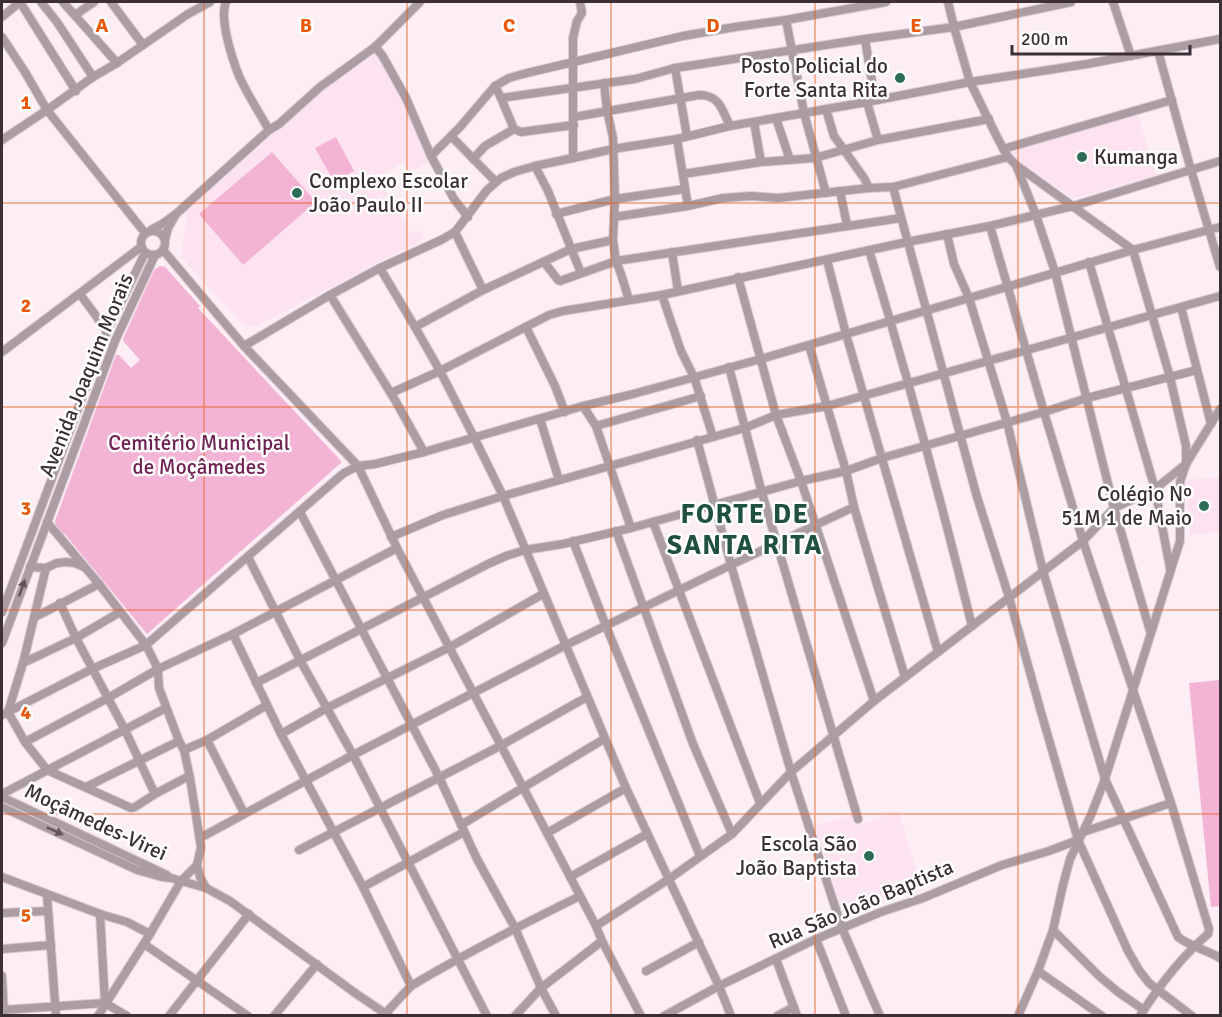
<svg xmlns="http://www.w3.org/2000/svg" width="1222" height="1017" viewBox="0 0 1222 1017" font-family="Signika,sans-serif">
  <rect width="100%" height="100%" fill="#fdeef6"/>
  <g fill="#fde2f0">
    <path d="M377,53L431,160L409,173L403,162L378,176L410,234L419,230L424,239L254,327H245L181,257L188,210L324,88Z"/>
    <path d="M1138,114L1156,175L1073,199L1011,155V150Z"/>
    <path d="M1220,477V532L1190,535L1185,480Z"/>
    <path d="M898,811L922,886L844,917L815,826L853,814L857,826Z"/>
  </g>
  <g fill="#f3b3d5">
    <path d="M336,137L354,171L334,182L315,148Z"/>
    <path d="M272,152L316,202L243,265L199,214Z"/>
    <path d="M160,266L165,267L200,306L198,308L342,462L147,634L64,533L63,535L57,528L55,521L116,355H119L131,368L140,360L124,342L123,339L154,270Z"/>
    <path d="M1220,680V906L1211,907L1189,683Z"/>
  </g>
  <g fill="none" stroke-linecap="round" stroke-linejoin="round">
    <defs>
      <g id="minor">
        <path d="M20,2L76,91"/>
        <path d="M41,2L57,22L93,77"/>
        <path d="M63,2L117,63"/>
        <path d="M111,2L143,45"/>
        <path d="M226,2C219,19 232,58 239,76C247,94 259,112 269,130"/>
        <path d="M948,2L954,27L970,82L998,139L1008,157L1016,165L1133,250L1170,377L1186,446V463"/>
        <path d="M1113,2L1131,56"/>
        <path d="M75,15L94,2"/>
        <path d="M2,17L20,2"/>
        <path d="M786,20L804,113L826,193"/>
        <path d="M2,37L25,72L47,110L145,233"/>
        <path d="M865,39L875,100"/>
        <path d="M375,47L382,55L406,98L431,156L454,199L468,217"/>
        <path d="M1158,51L1191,170L1220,267"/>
        <path d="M675,68L687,136"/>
        <path d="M604,83L607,110L613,138L615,199L613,240L616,261L621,274L629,300"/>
        <path d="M495,86L501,98L635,79L675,68L865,39L954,27L1071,2"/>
        <path d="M501,98L514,129L521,132L574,125"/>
        <path d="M867,102L878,140"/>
        <path d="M826,109L834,136L864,178L869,188L893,187L1008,157"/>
        <path d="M574,117L699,95C720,95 722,110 730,126"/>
        <path d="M776,118L790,160"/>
        <path d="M754,122L761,162"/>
        <path d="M451,136L496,182"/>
        <path d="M677,139L688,206"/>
        <path d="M2,140L47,110L93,77L117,63L188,14L210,2"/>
        <path d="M1003,149L1172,100"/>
        <path d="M431,156L460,127L495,86L509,78L523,74L683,36L735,27L786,20L886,2"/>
        <path d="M573,158V38L577,21L582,13L580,2"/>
        <path d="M473,159L485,146L514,129"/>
        <path d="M1016,165L1036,215L1055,272L1114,508L1150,631"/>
        <path d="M535,166L548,191L581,273"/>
        <path d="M683,174L761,162L815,158L878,140L989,119"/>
        <path d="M893,187L977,497L1009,597L1041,712L1078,840L1128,951L1139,970L1149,983L1192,1016"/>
        <path d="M840,191L847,225"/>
        <path d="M176,214L269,130L279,124L320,87L375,47L420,2"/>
        <path d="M556,214L615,199L685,189"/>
        <path d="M614,217L688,206L723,198L751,196L778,198L869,188"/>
        <path d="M990,226L1044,412L1083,541L1171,803L1209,929L1208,934C1181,957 1159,986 1140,1016"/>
        <path d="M151,230L162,224L176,214L168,228L165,240"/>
        <circle cx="153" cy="243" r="12"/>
        <path d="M455,232L483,290"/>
        <path d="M947,234L954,264L969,298L1007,422L1043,571L1105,779L1178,937C1191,947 1207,950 1220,958"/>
        <path d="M163,250L244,346L358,466L397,548L596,926L602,941L641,1016"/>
        <path d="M869,250C907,374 941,500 972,626"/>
        <path d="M672,252L678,291"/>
        <path d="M827,260L846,334L938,652"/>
        <path d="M544,262L558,280L560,281L616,261L901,218"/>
        <path d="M1089,262L1155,489L1170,568"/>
        <path d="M380,268L415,327L440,371L474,437L503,496L626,788L719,986L731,1016"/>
        <path d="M738,277L776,415L801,481L874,701"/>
        <path d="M80,294L107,331"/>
        <path d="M330,295L395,400L424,452"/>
        <path d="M662,295L681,351L694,377L713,437"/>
        <path d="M1181,307L1211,424"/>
        <path d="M415,327L483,290L571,249L613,240"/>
        <path d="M526,327L555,386L565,412"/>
        <path d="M809,345L846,471L854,507L876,581L905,677"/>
        <path d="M244,346L330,295L380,268L441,240L455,232L487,190L501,178L514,172L535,166L573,158L613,149L677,139L730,126L867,102L970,82L1087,64L1220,39"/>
        <path d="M2,352L141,247"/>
        <path d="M729,367L762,493L858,819"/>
        <path d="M391,393L440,371L549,315L563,311L662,295L907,242L990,226L1073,206L1220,161"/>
        <path d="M583,406L596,426L631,528"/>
        <path d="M540,419L559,480"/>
        <path d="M596,426L701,396"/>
        <path d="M697,440L731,565L791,772L842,928L880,1016"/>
        <path d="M300,512L439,777L477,859L515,928L541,988L556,1016"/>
        <path d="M47,522L99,584L146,645L338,478L344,473L358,466L375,464L424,452L583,406L633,394L761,359L1133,250L1220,227"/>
        <path d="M653,522L760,803"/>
        <path d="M616,531L693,744L732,834"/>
        <path d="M391,537L443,515L503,496L745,428L776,415L827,406L1220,296"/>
        <path d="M573,541L606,626L700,856"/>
        <path d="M248,557L300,660L353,755L487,1016"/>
        <path d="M30,567L46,568L57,563L66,562L75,563L84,567"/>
        <path d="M46,568L23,663L8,712L25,742L47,770L131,808L135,807L155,794L189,776"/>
        <path d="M60,603L76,638L125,730L155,794"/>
        <path d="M2,612L107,331L145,253"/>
        <path d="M35,617L99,584"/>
        <path d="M233,634L281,734L363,887L411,986L383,1016"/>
        <path d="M2,643L115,341L155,255"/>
        <path d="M23,663L76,638L120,612"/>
        <path d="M256,683L488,564L506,556L525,550L563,544L631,528L801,481L846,471L882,458L1044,412L1087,398L1197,370"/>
        <path d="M2,715L92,669L146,645L158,669L159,688L179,741L184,750L190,778L201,847L197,865"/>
        <path d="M281,734L327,708L450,647L543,594"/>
        <path d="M207,740L244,813"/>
        <path d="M25,742L108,698L158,669L233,634L397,548"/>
        <path d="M184,750L207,740L267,705"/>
        <path d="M86,787L179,741"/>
        <path d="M2,794L166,708"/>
        <path d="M2,797L167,875"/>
        <path d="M2,807L137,870L162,877L171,878L206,888L230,901L355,993L389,1016"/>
        <path d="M461,825L604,739"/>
        <path d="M1083,832L1171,803"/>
        <path d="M547,833L626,788"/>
        <path d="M200,838L353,755L566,645L731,565L854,507"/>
        <path d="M299,850L500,746L587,697"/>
        <path d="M2,877L100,914L127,922L150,934"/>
        <path d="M570,877L647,834"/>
        <path d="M363,887L464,832"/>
        <path d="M47,895L56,1016"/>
        <path d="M2,913L48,911"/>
        <path d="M100,914L105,1003"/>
        <path d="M596,926L669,879L732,834L791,772L874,701L1083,541L1114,508L1155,489L1186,464"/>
        <path d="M1053,930L1099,976L1118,992L1144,1010"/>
        <path d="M816,939L846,1016"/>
        <path d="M144,944L248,1016"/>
        <path d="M2,949L51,945"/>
        <path d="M776,959L797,1016"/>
        <path d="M646,971L699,942"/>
        <path d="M1038,971L1102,1016"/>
        <path d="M2,976L4,1016"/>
        <path d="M411,986C466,953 523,924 580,896"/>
        <path d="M2,1010L105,1003L127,1016"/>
        <path d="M98,1016L150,934L181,881L197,865L200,877L206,888"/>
        <path d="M169,1016L249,914"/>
        <path d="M274,1016L317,964"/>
        <path d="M515,1016L541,988L602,941"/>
        <path d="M664,1016L719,986L816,939L881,912L923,898L1002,865L1049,851L1078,840"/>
        <path d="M777,1016L794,1007"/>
        <path d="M1018,1016L1038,971L1053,930L1063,885L1070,859L1091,815L1105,779L1180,541V482L1186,464L1220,409"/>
      </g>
    </defs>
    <use href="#minor" stroke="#daccd3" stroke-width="10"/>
    <use href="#minor" stroke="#ac9ca4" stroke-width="8"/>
  </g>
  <defs><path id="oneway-solid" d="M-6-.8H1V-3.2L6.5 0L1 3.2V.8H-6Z" transform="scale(1.5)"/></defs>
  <g fill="#63555c">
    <use href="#oneway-solid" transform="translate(22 588) rotate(-70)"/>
    <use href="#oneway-solid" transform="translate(55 831) rotate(24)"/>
  </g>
  <path fill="none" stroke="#e8590c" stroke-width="1.5" stroke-opacity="0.55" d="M204,2V1016M407,2V1016M611,2V1016M815,2V1016M1018,2V1016M2,203H1220M2,407H1220M2,610H1220M2,814H1220"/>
  <g fill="#2e6c58" stroke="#fff" stroke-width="2">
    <circle cx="900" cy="78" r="6"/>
    <circle cx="1082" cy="157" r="6"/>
    <circle cx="297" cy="193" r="6"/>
    <circle cx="1204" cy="506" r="6"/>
    <circle cx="869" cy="856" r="6"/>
  </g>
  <g text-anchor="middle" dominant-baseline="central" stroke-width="5" stroke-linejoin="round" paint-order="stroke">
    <g font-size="21" fill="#3c2f36" stroke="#fff" text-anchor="end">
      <text x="888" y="66">Posto Policial do<tspan x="888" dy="24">Forte Santa Rita</tspan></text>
      <text x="1094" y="157" text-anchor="start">Kumanga</text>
      <text x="309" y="181" text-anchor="start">Complexo Escolar<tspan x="309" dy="24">João Paulo II</tspan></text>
      <text x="1192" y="494">Colégio Nº<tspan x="1192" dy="24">51M 1 de Maio</tspan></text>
      <text x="857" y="844">Escola São<tspan x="857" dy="24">João Baptista</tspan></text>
    </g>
    <g font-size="21" fill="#3c2f36" stroke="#fff">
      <text transform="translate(86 375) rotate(-68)">Avenida Joaquim Morais</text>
      <text transform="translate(96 822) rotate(25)">Moçâmedes-Virei</text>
      <text transform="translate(861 904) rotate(-23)">Rua São João Baptista</text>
    </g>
    <g font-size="21" fill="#702254" stroke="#fff">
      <text x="199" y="443">Cemitério Municipal<tspan x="199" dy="24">de Moçâmedes</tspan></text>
    </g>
    <g font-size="27" font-weight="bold" letter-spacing="1.5" fill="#1f5041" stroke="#fff">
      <text x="745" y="514">FORTE DE<tspan x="745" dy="31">SANTA RITA</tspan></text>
    </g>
  </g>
  <g font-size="20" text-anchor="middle" font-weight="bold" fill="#e8590c" stroke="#fff" stroke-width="5" stroke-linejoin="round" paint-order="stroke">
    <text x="102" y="32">A</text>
    <text x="306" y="32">B</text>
    <text x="509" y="32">C</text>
    <text x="713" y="32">D</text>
    <text x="916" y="32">E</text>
    <text x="26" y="109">1</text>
    <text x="26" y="312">2</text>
    <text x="26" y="515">3</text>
    <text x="26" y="719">4</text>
    <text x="26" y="922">5</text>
  </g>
  <rect width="1222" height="1017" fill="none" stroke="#3c2f36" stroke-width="6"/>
  <path d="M1012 45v9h178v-9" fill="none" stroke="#3c2f36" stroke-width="3"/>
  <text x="1021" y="45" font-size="18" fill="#3c2f36" stroke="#ffffff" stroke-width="4.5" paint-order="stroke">200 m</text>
</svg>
